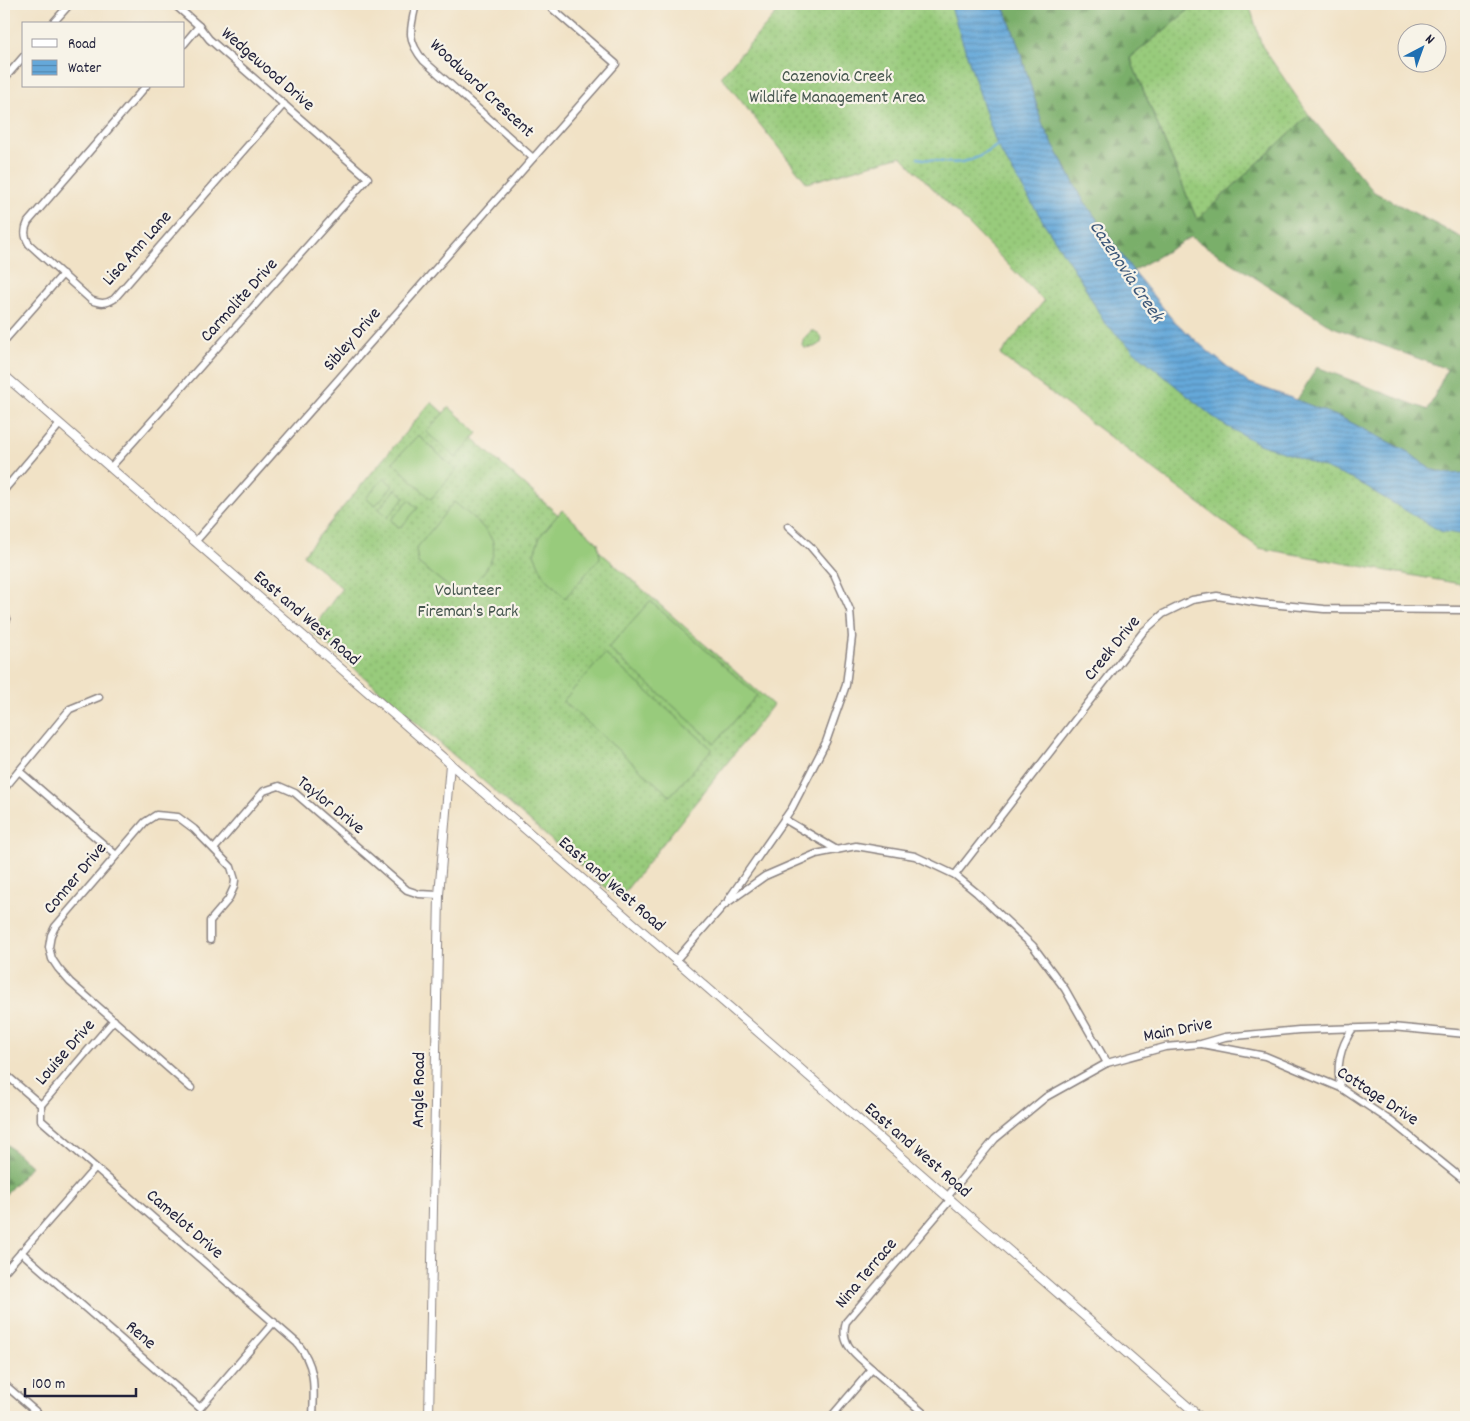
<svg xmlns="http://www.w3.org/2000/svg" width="1470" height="1421" viewBox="0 0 1470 1421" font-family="Dekko,sans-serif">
  <defs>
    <pattern id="grass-dots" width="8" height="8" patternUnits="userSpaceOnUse" patternTransform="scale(1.25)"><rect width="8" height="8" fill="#98cb7b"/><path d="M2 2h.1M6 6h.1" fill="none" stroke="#83ae6b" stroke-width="1.8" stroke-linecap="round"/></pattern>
    <pattern id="forest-firs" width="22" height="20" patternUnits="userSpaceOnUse" patternTransform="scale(1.25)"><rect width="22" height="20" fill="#7aaf6b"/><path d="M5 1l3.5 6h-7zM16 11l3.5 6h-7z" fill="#648e59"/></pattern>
    <pattern id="water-rules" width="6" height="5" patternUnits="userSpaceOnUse" patternTransform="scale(1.25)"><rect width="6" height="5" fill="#65a8d9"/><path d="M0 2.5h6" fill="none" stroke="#5388b1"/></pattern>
  </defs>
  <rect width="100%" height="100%" fill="#f7f3e8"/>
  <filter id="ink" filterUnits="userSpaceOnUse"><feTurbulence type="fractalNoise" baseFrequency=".02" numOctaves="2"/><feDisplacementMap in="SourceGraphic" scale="10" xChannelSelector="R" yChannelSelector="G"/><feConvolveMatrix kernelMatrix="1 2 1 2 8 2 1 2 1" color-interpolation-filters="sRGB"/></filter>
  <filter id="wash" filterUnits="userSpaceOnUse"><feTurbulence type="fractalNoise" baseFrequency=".0096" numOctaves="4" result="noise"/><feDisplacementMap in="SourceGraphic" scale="20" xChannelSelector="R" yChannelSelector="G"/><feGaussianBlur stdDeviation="1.12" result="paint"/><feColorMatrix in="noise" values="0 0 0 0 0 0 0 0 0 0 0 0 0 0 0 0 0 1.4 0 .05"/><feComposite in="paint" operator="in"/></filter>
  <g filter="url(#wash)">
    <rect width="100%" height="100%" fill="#f1e2c6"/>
    <g fill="url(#grass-dots)" stroke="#5d765b">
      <path d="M785,4H973L1130,319L1466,503V585L1259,548L1000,355L1044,301L901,156L807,183L721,76Z"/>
      <path d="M1196,4H1249L1262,46L1309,115L1197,220L1130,58Z"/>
      <path d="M811,331H815L822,338L821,343L814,347L804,348L802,345L804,338Z"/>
      <path d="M431,402L773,705L619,899L311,631L342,588L303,555Z"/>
    </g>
    <g fill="url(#forest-firs)" stroke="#4e6853">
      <path d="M1003,4H1196L1130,58L1197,220L1309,115L1374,192L1466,240V473L1449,474L1430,469L1408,452L1346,420L1297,400L1317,367L1428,410L1447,369L1333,327L1191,237L1133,271L1082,198L1043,126L1018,45Z"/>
      <path d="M4,1142L31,1166L4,1196Z"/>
    </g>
    <g fill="#98cb7b" stroke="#5d765b">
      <path d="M449,407L478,433L456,458L426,432Z"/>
      <path d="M418,435L456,470L431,499L393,462Z"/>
      <path d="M384,478L393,486L375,506L366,498Z"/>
      <path d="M396,489L405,497L388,517L379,509Z"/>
      <path d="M409,500L418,508L400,528L391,520Z"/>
      <path d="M454,502C504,542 507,549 462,597L418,563L416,549Z"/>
      <path d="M562,510L598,543L600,558L565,598L544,576L534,554L540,536Z"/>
      <path d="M650,601L757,695L715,743L608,648Z"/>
      <path d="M605,654L712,749L670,796L563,701Z"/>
    </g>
    <path fill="url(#water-rules)" stroke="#44658a" d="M950,4H1003L1018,45L1043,126L1082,198L1133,271L1172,319L1210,353L1247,382L1297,400L1346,420L1408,452L1430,469L1449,474L1466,473V535L1440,531L1354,480L1297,457L1259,444L1219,422L1135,352L1104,322L1082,282L1044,223L997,146Z"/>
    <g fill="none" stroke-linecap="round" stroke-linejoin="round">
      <path stroke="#65a8d9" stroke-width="2.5" d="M918,158C954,164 966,168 998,145"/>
    </g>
  </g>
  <g filter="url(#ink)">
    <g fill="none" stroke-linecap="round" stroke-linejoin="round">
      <defs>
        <g id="minor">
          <path d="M416,4C410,29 406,40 424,61L533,158"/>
          <path d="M52,24L70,4"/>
          <path d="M184,44L199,26"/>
          <path d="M4,79L24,56"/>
          <path d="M146,86L28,222C24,230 24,236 29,244L91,300C100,304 106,304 114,299L284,104"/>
          <path d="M4,341L63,274"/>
          <path d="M110,468L368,178L209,39L199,26L174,4"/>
          <path d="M4,490L60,424"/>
          <path d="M195,542L616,64L547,4"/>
          <path d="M4,616L7,619L4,623"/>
          <path d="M19,771L116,855"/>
          <path d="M4,789L70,709L99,697"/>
          <path d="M784,819L837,850"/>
          <path d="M214,849L264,791L279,786L295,793L407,890L419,894L439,895"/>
          <path d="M955,875L1143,632L1163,614L1192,600L1217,596L1260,603L1324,609L1466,610"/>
          <path d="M728,900L792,808L826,742L846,685L852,637L850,610L834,574L810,546L788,526"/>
          <path d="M675,961L724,905L765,876L816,854L856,846L915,856L955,875L977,893L1033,946L1065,989L1107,1063"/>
          <path d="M1202,1044L1265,1056L1341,1088L1392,1122L1466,1182"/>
          <path d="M4,1073L41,1105V1120L297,1343C317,1367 314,1388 313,1417"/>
          <path d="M191,1088L70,982L58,968L52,959L49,947L51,935L55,927L145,822L156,815L178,817L194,829L231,867L235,880L234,887L228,900L210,921V940"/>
          <path d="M1341,1088C1335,1066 1340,1047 1353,1028"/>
          <path d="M41,1105L114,1020"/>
          <path d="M947,1197L995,1139L1046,1097L1107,1063L1165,1047L1201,1044L1225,1037L1299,1030L1392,1027L1466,1034"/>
          <path d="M21,1252L200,1408L274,1322"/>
          <path d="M4,1272L95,1168"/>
          <path d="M872,1369C857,1355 839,1345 846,1322L950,1200"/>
          <path d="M4,1384L42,1417"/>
          <path d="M831,1417L872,1369L928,1417"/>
        </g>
        <g id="tertiary">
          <path d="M4,375L1200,1417"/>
          <path d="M429,1417L439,895L450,764"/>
        </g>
      </defs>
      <use href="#minor" stroke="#8a8280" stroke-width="9"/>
      <use href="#tertiary" stroke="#8a8280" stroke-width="10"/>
      <use href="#minor" stroke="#fff" stroke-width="6"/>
      <use href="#tertiary" stroke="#fff" stroke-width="8"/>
    </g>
  </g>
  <g text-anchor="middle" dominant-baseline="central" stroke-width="4.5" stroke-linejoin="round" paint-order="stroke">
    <g font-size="18" fill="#22223b" stroke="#f7f3e8">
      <text transform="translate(267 70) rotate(41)">Wedgewood Drive</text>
      <text transform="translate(481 89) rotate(43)">Woodward Crescent</text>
      <text transform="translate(138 249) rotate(-48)">Lisa Ann Lane</text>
      <text transform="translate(240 301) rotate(-48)">Carmolite Drive</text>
      <text transform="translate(353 340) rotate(-49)">Sibley Drive</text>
      <text transform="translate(306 619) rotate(41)">East and West Road</text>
      <text transform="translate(1113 649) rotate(-51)">Creek Drive</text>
      <text transform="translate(330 806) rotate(39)">Taylor Drive</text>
      <text transform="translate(76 879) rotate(-50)">Conner Drive</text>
      <text transform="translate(611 885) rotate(41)">East and West Road</text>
      <text transform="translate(1178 1031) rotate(-11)">Main Drive</text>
      <text transform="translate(66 1053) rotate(-49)">Louise Drive</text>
      <text transform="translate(420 1090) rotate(-89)">Angle Road</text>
      <text transform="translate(1377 1097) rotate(33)">Cottage Drive</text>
      <text transform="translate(917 1151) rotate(41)">East and West Road</text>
      <text transform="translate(184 1225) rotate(41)">Camelot Drive</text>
      <text transform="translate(867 1274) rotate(-50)">Nina Terrace</text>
      <text transform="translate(140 1336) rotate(41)">Rene</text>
    </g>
    <g font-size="18" fill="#45554e" stroke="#f7f3e8">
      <text x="837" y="77">Cazenovia Creek<tspan x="837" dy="21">Wildlife Management Area</tspan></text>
      <text x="468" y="591">Volunteer<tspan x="468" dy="21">Fireman's Park</tspan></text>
    </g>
    <g font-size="19" font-style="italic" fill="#3d587a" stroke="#f7f3e8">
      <text transform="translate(1125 272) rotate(56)">Cazenovia Creek</text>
    </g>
  </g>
  <rect width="1470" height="1421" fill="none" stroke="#f7f3e8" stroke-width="20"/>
  <rect x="22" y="22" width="162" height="65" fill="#f7f3e8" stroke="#a29fa3"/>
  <rect x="32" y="39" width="25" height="8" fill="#ffffff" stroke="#a29fa3"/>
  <text x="68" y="48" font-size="15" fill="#22223b">Road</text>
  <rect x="32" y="60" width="25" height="15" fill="url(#water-rules)" stroke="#a29fa3"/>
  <text x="68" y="72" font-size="15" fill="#22223b">Water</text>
  <g transform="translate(1422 48) rotate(41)"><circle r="24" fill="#f7f3e8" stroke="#a29fa3"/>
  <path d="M0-4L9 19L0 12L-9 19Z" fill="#1f6fb2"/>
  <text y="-8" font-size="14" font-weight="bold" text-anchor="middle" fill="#22223b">N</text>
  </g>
  <path d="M25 1388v8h111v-8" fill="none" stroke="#22223b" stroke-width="2.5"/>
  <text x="32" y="1388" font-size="15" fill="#22223b" stroke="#f7f3e8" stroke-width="4" paint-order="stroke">100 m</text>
</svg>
